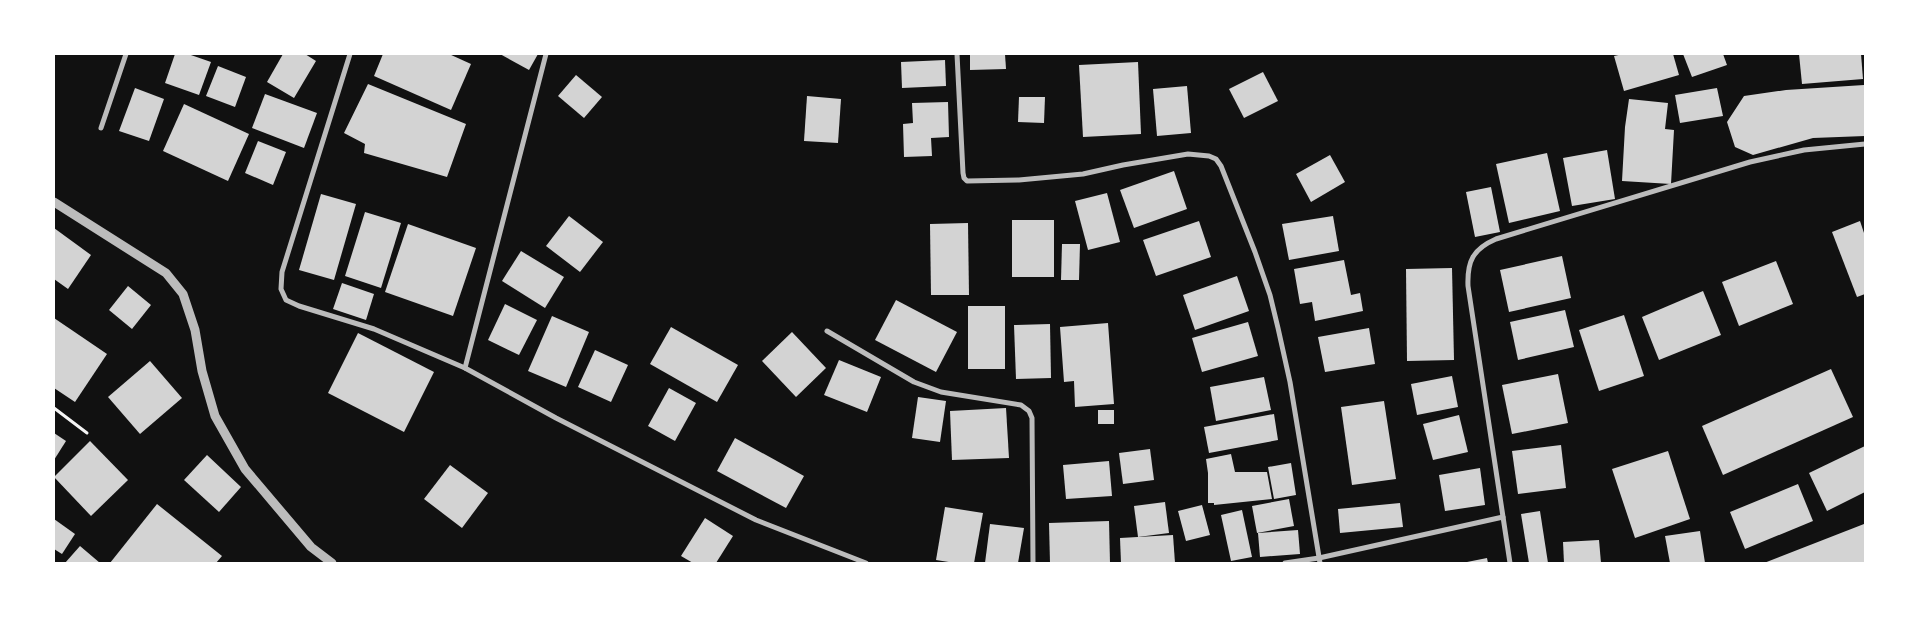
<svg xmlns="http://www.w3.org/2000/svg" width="1919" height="617" viewBox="0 0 1919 617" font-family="Lato,sans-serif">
  <rect width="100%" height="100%" fill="#111"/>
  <g fill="#d3d3d3">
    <path d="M175,54H188L211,62L199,95L165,83Z"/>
    <path d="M283,54H305L316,61L294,98L267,82Z"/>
    <path d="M383,54H449L471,64L451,110L374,76Z"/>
    <path d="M500,54H538L529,70Z"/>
    <path d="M970,54H1005L1006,69L970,70Z"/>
    <path d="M1623,54H1673L1679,75L1624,91L1614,56Z"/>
    <path d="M1683,54H1723L1727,65L1692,77Z"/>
    <path d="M1799,54H1861L1863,79L1802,84Z"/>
    <path d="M945,60L946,86L902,88L901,62Z"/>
    <path d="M1138,62L1141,134L1083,137L1079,65Z"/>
    <path d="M218,66L246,77L235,107L206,96Z"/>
    <path d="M1263,72L1278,101L1244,118L1229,89Z"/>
    <path d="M576,75L602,97L584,118L558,96Z"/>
    <path d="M368,84L466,124L447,177L364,153L365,144L344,133Z"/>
    <path d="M1864,85L1865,136L1813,138L1753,155L1735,147L1727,122L1744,96L1786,90Z"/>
    <path d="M1187,86L1191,133L1157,136L1153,89Z"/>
    <path d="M135,88L164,99L149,141L119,131Z"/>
    <path d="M1717,88L1723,116L1680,123L1675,95Z"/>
    <path d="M265,94L317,113L304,148L252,128Z"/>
    <path d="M807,96L841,99L838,143L804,141Z"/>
    <path d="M1019,97H1045L1044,123L1018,122Z"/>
    <path d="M1629,99L1668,103L1665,129L1674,130L1671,184L1622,181L1625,127Z"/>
    <path d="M948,102L949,137L931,138L932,156L904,157L903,124L913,123L912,103Z"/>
    <path d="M184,104L249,134L228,181L163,151Z"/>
    <path d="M258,141L286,152L273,185L245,173Z"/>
    <path d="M1607,150L1615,199L1572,206L1563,158Z"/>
    <path d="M1547,153L1560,211L1509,223L1496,164Z"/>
    <path d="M1330,155L1345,182L1311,202L1296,174Z"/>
    <path d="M1174,171L1187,209L1134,228L1120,190Z"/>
    <path d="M1491,187L1500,232L1475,237L1466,192Z"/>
    <path d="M1107,193L1120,242L1088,250L1075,201Z"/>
    <path d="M321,194L356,204L334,280L299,270Z"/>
    <path d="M365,212L401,223L381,288L345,276Z"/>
    <path d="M569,216L603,242L580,272L546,246Z"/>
    <path d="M1333,216L1339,251L1289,260L1282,224Z"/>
    <rect x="1012" y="220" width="42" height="57"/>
    <path d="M1199,221L1211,257L1156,276L1143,240Z"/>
    <path d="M1860,221L1865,236V294L1857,297L1832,232Z"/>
    <path d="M968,223L969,295H931L930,224Z"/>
    <path d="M408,224L476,248L453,316L385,292Z"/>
    <path d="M54,228L91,255L68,289L54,279Z"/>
    <path d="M1062,244H1080L1079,280H1061Z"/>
    <path d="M521,251L564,277L545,308L502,281Z"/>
    <path d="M1562,256L1571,298L1509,312L1500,270Z"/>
    <path d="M1344,260L1351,295L1360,293L1363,311L1315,321L1312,302L1300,304L1294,269Z"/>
    <path d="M1776,261L1793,304L1739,326L1722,282Z"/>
    <path d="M1452,268L1454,360L1407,361L1406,269Z"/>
    <path d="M1237,276L1249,311L1195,330L1183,295Z"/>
    <path d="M342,283L374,294L366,320L333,309Z"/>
    <path d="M128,286L151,305L132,329L109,310Z"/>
    <path d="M1703,291L1721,335L1659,360L1642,317Z"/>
    <path d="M896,300L957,332L936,372L875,340Z"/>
    <path d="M505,304L537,320L519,355L488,340Z"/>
    <rect x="968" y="306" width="37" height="63"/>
    <path d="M1565,310L1574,347L1518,360L1510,322Z"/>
    <path d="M1624,315L1644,376L1599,391L1579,330Z"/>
    <path d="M552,316L589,332L566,387L528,371Z"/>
    <path d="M54,318L107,354L75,402L54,388Z"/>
    <path d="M1248,322L1258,356L1202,372L1192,338Z"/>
    <path d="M1108,323L1114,404L1075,407L1074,381L1064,382L1060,327Z"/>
    <path d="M1050,324L1051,378L1016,379L1014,325Z"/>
    <path d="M671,327L738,365L717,402L650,364Z"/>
    <path d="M1369,328L1375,364L1325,372L1318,337Z"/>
    <path d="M792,332L826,368L796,397L762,361Z"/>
    <path d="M358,333L434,372L404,432L328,393Z"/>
    <path d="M595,350L628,365L611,402L578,387Z"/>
    <path d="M839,360L881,377L867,412L824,395Z"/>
    <path d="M150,361L182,398L140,434L108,397Z"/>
    <path d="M1831,369L1853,417L1723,475L1702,426Z"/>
    <path d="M1558,374L1568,423L1512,434L1502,385Z"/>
    <path d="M1452,376L1458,407L1417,415L1411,384Z"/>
    <path d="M1264,377L1271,410L1216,421L1210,387Z"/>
    <path d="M669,388L696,403L675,441L648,426Z"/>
    <path d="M918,397L946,401L940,442L912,438Z"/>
    <path d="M1384,401L1396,479L1352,485L1341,407Z"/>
    <path d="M1006,408L1009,458L952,460L950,411Z"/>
    <rect x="1098" y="410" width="16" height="14"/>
    <path d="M1274,414L1278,440L1209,453L1204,427Z"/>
    <path d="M1459,415L1468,452L1433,460L1423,424Z"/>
    <path d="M54,433L66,441L54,460Z"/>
    <path d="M735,438L804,476L786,508L717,471Z"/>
    <path d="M90,441L128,480L91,516L54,477Z"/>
    <path d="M1561,445L1566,488L1518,494L1512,451Z"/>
    <path d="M1865,446V492L1827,511L1809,473Z"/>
    <path d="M1150,449L1154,480L1123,484L1119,453Z"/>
    <path d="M1668,451L1690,519L1635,538L1612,469Z"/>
    <path d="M1231,454L1235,472H1267L1272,499L1214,505V503H1208V473L1206,459Z"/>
    <path d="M207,455L241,487L219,512L184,480Z"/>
    <path d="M1109,461L1112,496L1066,499L1063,465Z"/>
    <path d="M1291,463L1296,495L1274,499L1268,467Z"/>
    <path d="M450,465L488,493L462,528L424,499Z"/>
    <path d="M1480,468L1485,505L1445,511L1439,475Z"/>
    <path d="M1798,484L1813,521L1745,549L1730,512Z"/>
    <path d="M1289,499L1294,526L1257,533L1252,506Z"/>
    <path d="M1165,502L1169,533L1138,537L1134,506Z"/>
    <path d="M1400,503L1403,527L1340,533L1338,509Z"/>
    <path d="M157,504L222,556L216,563H110Z"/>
    <path d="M1202,505L1210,535L1186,541L1178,511Z"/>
    <path d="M945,507L983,513L974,563H955L936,560Z"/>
    <path d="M1242,510L1252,557L1231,561L1221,515Z"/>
    <path d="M1540,511L1548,563H1529L1521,514Z"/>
    <path d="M705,518L733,536L716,563H693L681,556Z"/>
    <path d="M54,519L75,534L62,554L54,549Z"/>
    <path d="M1109,521L1110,563H1050L1049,523Z"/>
    <path d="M990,524L1024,528L1018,563H985Z"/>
    <path d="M1864,524L1865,563H1764Z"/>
    <path d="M1298,530L1300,554L1260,557L1258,533Z"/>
    <path d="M1700,531L1705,563H1670L1665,536Z"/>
    <path d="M1173,535L1175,563H1121L1120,538Z"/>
    <path d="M1599,540L1601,563H1564L1563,542Z"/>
    <path d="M80,546L100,563H65Z"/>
    <path d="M1487,558L1488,563H1467V562Z"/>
  </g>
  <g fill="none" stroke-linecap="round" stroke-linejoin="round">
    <path stroke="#f5f5f5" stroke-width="3" d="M54,408L87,433"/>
    <g stroke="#bcbcbc" stroke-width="5">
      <path d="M350,54L282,272L281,289L286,300L299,306L374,329L465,368L556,418L756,520L866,563"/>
      <path d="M957,54L963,173L964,178L967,181L1019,180L1083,174L1123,165L1188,154L1209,156L1216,159L1221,166L1255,252L1270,295L1278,328L1290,382L1320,563"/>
      <path d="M101,128L126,54"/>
      <path d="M827,331L914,382L941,392L1021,405L1029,411L1032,418L1033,563"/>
      <path d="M465,368L546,54"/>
      <path d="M1285,563L1319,558L1503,517"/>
      <path d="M1510,563L1468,286C1467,261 1473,249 1496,239L1750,162L1804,150L1865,144"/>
    </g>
    <path stroke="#bcbcbc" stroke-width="9" d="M54,202L166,273L183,294L195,330L202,371L215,416L245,469L311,547L332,563"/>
  </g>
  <rect width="1919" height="617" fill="none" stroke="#ffffff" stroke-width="110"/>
</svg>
